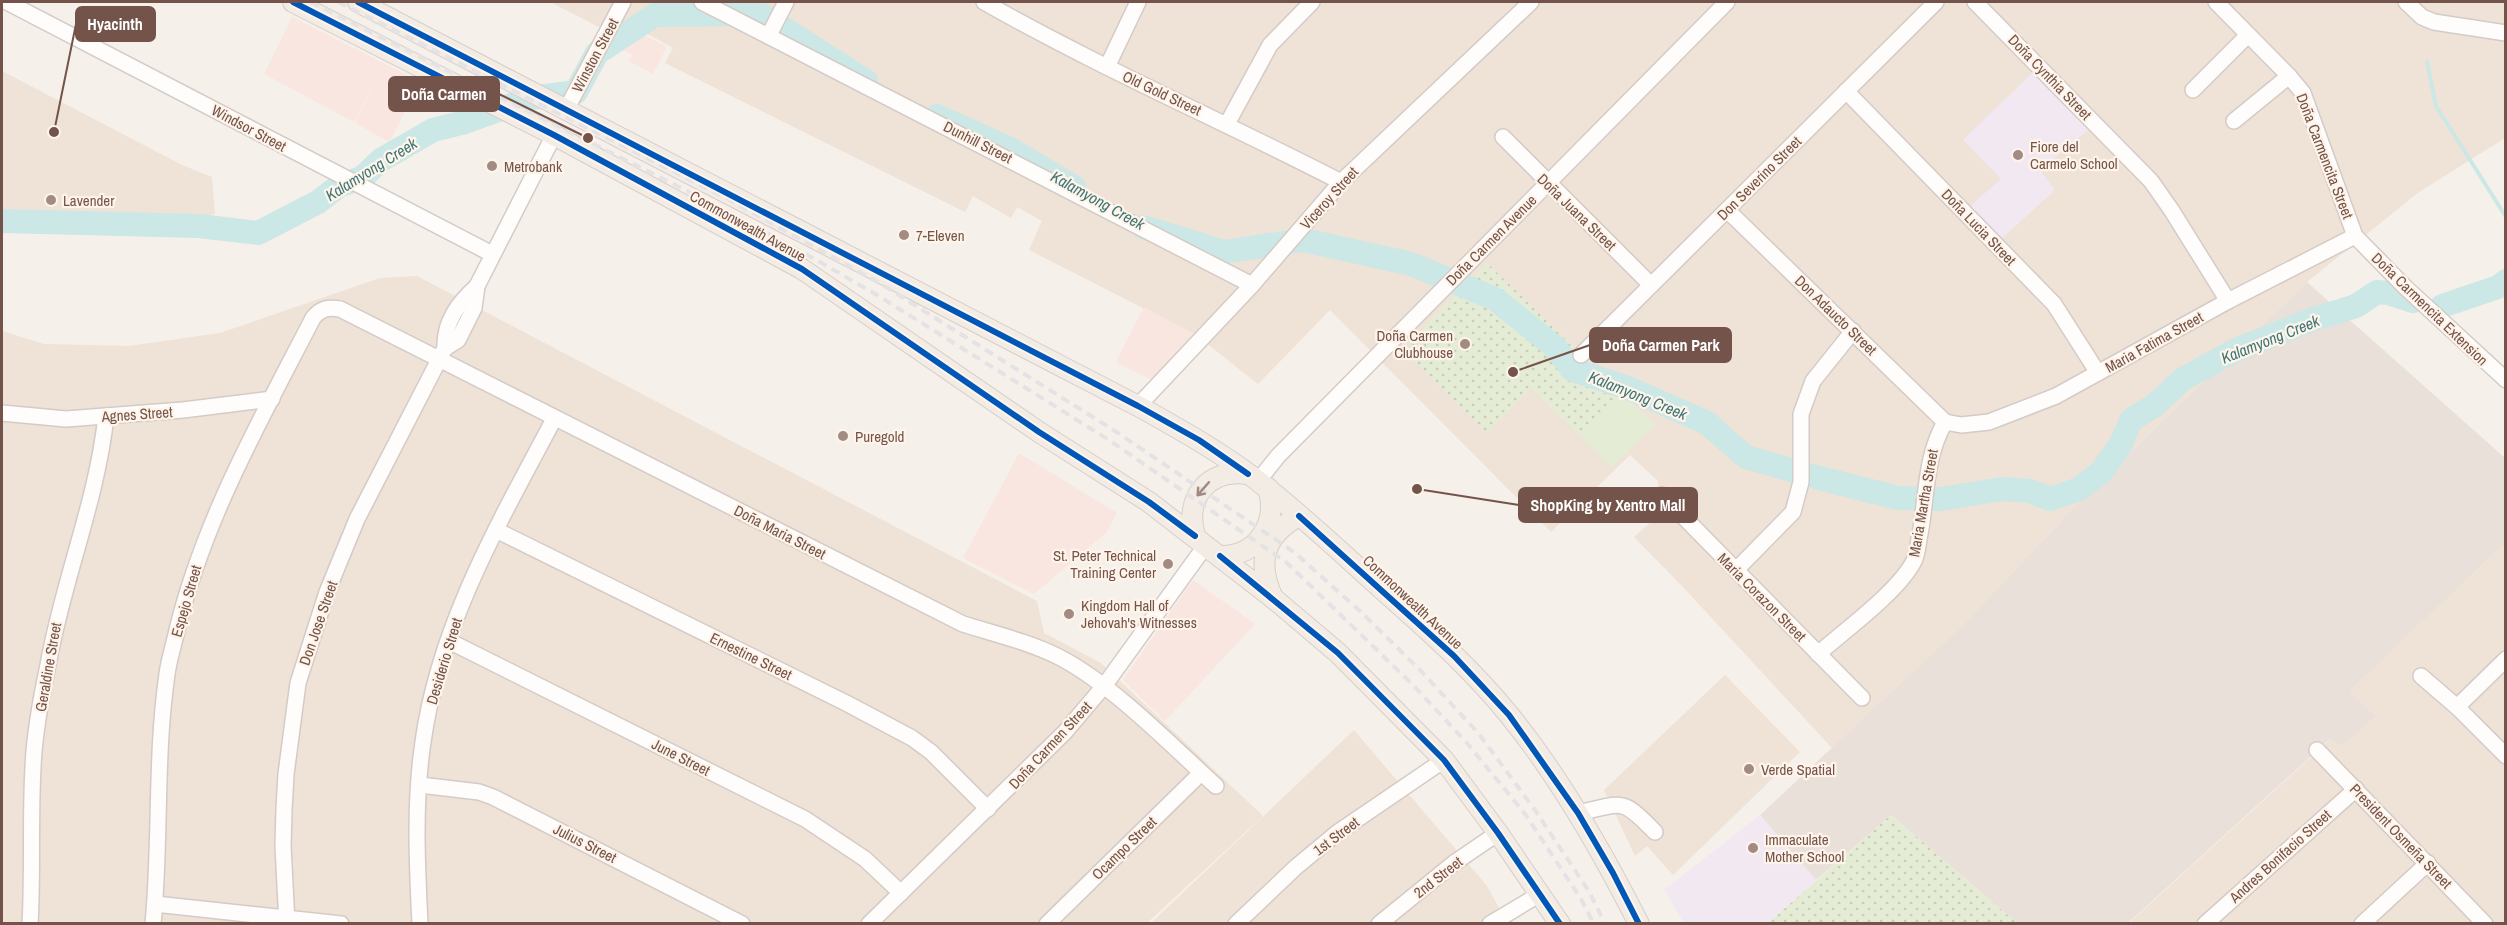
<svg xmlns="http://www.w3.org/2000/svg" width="2507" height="925" viewBox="0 0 2507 925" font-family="'Archivo Narrow',sans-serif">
  <defs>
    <pattern id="grass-dots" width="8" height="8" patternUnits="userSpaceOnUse" patternTransform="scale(1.5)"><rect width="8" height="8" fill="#e5ecd5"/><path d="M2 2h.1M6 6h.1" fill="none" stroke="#c8ccb8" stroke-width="1.8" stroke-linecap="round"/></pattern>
  </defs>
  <rect width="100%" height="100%" fill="#f6f0ea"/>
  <g fill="#efe2d7">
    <path d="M550,2H2505V138L2419,192L2307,282L2087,494L1963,625L1832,748L1682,586L1634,537L1660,514L1658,481L1630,455L1551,532L1330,310L1258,384L1196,335L1029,250L1042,221L1017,207L1011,218L973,196L965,212L665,63L673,48L624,21L615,35Z"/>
    <path d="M2,71L182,165L212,177L215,214L134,230L73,225L2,215Z"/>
    <path d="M417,276L1037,601L1044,633L1101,663L1263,816L1147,923H2V331L44,344L129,346L220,333L380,278Z"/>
    <path d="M2505,543V923L2128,924L2331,739L2342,746L2375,718L2350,691Z"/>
    <path d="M1725,675L1800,752L1673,875L1647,846L1635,856L1604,790Z"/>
    <path d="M1354,730L1487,886L1507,923L1150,924Z"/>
  </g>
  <g fill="#f9e6e0">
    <path d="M292,17L421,82L389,142L355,123L378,77L354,122L264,74Z"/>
    <path d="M626,26L667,47L653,74L629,61L632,55L616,46Z"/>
    <path d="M1144,307L1196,335L1152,380L1116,362Z"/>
    <path d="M1019,453L1117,513L1106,533L1034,594L963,558Z"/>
    <path d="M1193,580L1255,624L1165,721L1123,680Z"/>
  </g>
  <path fill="#e9e0da" d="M2307,282L2505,458V543L2350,691L2376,717L2342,746L2330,739L2128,923H2017L1891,815L1816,880L1760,815L1963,625L2087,494Z"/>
  <g fill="#f1e8f2">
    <path d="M2035,70L2088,130L2040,170L2055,190L1999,241L1969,207L2001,179L1963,140Z"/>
    <path d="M1760,815L1816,880L1768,923H1684L1664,890Z"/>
  </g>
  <g fill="url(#grass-dots)">
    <path d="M1487,263L1655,425L1612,467L1531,388L1487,433L1409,356L1414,350L1408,343Z"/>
    <path d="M1891,815L2017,923H1768Z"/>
  </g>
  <path fill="#e5ecd5" d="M1624,395L1655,425L1612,467L1582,437Z"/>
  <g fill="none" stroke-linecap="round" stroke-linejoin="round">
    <path stroke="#cbe7e6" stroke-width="4" d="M2427,62L2436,106L2506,217"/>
    <g stroke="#cbe7e6" stroke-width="24">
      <path d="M937,116L1012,150L1074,187"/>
      <path d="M2,221L199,226L258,233L318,202L340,185L362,178L381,160L433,130L465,122L531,98L576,92L597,53L655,15L761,14L866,81"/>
      <path d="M1143,227L1224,252L1303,240L1411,264L1495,299L1555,347L1573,370L1628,388L1707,423L1746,457L1819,478L1898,498L1941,499L2002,489L2030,491L2050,499L2079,489L2102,471L2121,444L2131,420L2155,405L2183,379L2236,350L2314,319L2356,306L2377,292L2388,293L2413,301"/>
      <path d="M2442,306L2498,287L2506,281"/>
    </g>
    <defs>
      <g id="minor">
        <path d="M7,2L492,254"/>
        <path d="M702,2L1252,285"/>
        <path d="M984,2C1100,68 1223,121 1341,182"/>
        <path d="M1975,2L2151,181L2172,211L2228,301"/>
        <path d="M2216,2L2289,76L2303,93L2355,236L2405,287L2506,380"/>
        <path d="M2406,2L2422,17L2434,22L2506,33"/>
        <path d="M769,35L786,2"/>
        <path d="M1107,67L1138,2"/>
        <path d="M2193,90L2248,35"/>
        <path d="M1846,91L2054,304L2098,373"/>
        <path d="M567,108L623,2"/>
        <path d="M2234,121L2289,76"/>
        <path d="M1227,124L1270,45L1312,2"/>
        <path d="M1503,137L1651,285"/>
        <path d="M1727,210L1945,422"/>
        <path d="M445,348L458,340L474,308L477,286L554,135"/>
        <path d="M1581,355L1936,2"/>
        <path d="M1138,406L1252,285L1341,182L1531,2"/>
        <path d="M2,413L66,419L183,410L272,399"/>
        <path d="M1945,422L1961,425L1989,422L2056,396L2228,301L2355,236"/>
        <path d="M1258,481L1278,456L1727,2"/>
        <path d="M1662,495L1862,698"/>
        <path d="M496,530L846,703L912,738L931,752L988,809"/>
        <path d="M1736,570L1793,512L1801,482V414L1813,381L1853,331"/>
        <path d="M449,641L805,819L865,859L901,893"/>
        <path d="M1818,654C1845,630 1898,592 1914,561C1918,553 1918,542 1920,534C1927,495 1925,457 1945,422"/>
        <path d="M2421,676L2457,707L2506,756"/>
        <path d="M2457,707L2506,659"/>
        <path d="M2317,750L2485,924"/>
        <path d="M420,785L479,792L493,797L742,924"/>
        <path d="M1578,813C1624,803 1621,797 1655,832"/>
        <path d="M155,904L341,924"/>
        <path d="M30,924C33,872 30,820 33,768C34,734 41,698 48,665C63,580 97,501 106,416"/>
        <path d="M153,924C161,840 155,757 167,674C169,659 174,644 177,630C204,519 261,419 313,318C321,308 329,307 340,309L963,624C995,634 1029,642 1059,657C1113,685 1171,745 1216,786"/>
        <path d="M287,924L283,846L284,809L286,774L298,683L327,592L357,519L445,348C444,322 458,303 477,286"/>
        <path d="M420,924C417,863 414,802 423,742C439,625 500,521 554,419"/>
        <path d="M869,924L1065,732L1104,686L1206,545"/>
        <path d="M1047,924L1201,773"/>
        <path d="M1236,924L1296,867L1337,833L1444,760"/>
        <path d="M1379,924L1454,863L1498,833"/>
        <path d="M1490,924L1540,894"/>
        <path d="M2205,924L2356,789"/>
        <path d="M2362,924L2428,863"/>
      </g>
      <g id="major">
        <path d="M293,2L554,135L802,269L1039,432L1149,502L1273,598L1338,653L1444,760L1498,833L1560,924"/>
        <path d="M358,2L1138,406C1183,431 1228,456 1268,489C1308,521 1346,557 1384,591C1428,630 1473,670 1510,716C1561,779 1602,851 1639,924"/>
        <path d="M1195,536C1184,498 1208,468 1248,474"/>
        <path d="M1220,556C1257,557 1279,523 1268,488"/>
        <path d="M1273,598C1256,562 1264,535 1299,516"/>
      </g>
    </defs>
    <use href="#minor" stroke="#d4cbc7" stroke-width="18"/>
    <use href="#major" stroke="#d8cdc9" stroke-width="22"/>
    <use href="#minor" stroke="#fefdfc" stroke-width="15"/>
    <use href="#major" stroke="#f2ece5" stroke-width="20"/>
    <g stroke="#e4e2e4" stroke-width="4" stroke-dasharray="9 6" stroke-linecap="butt">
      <path d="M311,2L723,209L820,262L877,295L1109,440L1287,563L1411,683L1467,743L1525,814L1581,899L1594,924"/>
      <path d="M338,2L728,199L881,284L1115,431L1294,552L1360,611L1421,671L1479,734L1535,810L1590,893L1605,924"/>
    </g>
    <defs>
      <g id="cycleway">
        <path d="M293,2L554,135L802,269L1039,432L1149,502L1195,536"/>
        <path d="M358,2L1138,406L1199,440L1248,474"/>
        <path d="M1299,516L1454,656L1509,715L1578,813L1613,873L1639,924"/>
        <path d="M1220,556L1338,653L1444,760L1498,833L1560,924"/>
      </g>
    </defs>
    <use href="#cycleway" stroke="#fff4ea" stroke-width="10"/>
    <use href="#cycleway" stroke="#0057b8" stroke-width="6"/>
  </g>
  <defs><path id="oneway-shaft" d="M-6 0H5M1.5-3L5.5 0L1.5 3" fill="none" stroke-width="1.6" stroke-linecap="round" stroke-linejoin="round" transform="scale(1.5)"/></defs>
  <use stroke="#a08980" href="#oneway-shaft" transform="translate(1203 489) rotate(131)"/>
  <g fill="#a28b82" stroke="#fff4ea" stroke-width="2">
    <circle cx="2018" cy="155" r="6"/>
    <circle cx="492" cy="166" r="6"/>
    <circle cx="51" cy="200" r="6"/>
    <circle cx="904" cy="235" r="6"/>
    <circle cx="1465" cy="344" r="6"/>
    <circle cx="843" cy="436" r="6"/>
    <circle cx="1168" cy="564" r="6"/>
    <circle cx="1069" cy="614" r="6"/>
    <circle cx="1749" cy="769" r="6"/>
    <circle cx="1753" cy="848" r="6"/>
  </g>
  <g text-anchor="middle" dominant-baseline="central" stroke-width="4.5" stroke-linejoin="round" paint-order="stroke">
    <g font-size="15" fill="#74544a" stroke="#fff4ea">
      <text transform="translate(595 55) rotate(-62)">Winston Street</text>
      <text transform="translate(2050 77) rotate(46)">Doña Cynthia Street</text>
      <text transform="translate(1162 93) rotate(25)">Old Gold Street</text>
      <text transform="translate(249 128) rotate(28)">Windsor Street</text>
      <text transform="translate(978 142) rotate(27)">Dunhill Street</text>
      <text transform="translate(2325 156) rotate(69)">Doña Carmencita Street</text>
      <text transform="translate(1759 178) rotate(-45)">Don Severino Street</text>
      <text transform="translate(1329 198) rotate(-48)">Viceroy Street</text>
      <text transform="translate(1577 212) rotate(44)">Doña Juana Street</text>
      <text transform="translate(748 226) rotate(29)">Commonwealth Avenue</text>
      <text transform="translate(1979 227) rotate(46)">Doña Lucia Street</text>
      <text transform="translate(1491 240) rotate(-45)">Doña Carmen Avenue</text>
      <text transform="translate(2430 309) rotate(44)">Doña Carmencita Extension</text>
      <text transform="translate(1836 315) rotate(44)">Don Adaucto Street</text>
      <text transform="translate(2154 342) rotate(-29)">Maria Fatima Street</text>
      <text transform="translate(137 414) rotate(-4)">Agnes Street</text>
      <text transform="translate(1923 503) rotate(-80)">Maria Martha Street</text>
      <text transform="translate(780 532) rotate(27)">Doña Maria Street</text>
      <text transform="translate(1762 597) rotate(45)">Maria Corazon Street</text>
      <text transform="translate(186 601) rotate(-74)">Espejo Street</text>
      <text transform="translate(1413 602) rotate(43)">Commonwealth Avenue</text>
      <text transform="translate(318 623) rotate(-71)">Don Jose Street</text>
      <text transform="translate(751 656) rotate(26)">Ernestine Street</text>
      <text transform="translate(444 661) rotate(-73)">Desiderio Street</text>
      <text transform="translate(48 667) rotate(-80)">Geraldine Street</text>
      <text transform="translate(1050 745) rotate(-47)">Doña Carmen Street</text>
      <text transform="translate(681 757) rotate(27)">June Street</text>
      <text transform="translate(1336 836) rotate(-37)">1st Street</text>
      <text transform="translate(2401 836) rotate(46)">President Osmeña Street</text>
      <text transform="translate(585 843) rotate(27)">Julius Street</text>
      <text transform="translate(1124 848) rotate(-44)">Ocampo Street</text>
      <text transform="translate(2280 856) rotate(-42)">Andres Bonifacio Street</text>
      <text transform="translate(1438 877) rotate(-38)">2nd Street</text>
    </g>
    <g font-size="15" fill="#74544a" stroke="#fff4ea" text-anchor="start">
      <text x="2030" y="146">Fiore del<tspan x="2030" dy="17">Carmelo School</tspan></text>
      <text x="504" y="166">Metrobank</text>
      <text x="63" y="200">Lavender</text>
      <text x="916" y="235">7-Eleven</text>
      <text x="1453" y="335" text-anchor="end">Doña Carmen<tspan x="1453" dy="17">Clubhouse</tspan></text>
      <text x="855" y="436">Puregold</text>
      <text x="1156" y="555" text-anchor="end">St. Peter Technical<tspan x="1156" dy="17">Training Center</tspan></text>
      <text x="1081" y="605">Kingdom Hall of<tspan x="1081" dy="17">Jehovah's Witnesses</tspan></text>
      <text x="1761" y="769">Verde Spatial</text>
      <text x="1765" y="839">Immaculate<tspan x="1765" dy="17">Mother School</tspan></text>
    </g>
    <g font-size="16" font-style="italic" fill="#3e7678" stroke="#fff4ea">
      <text transform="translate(371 169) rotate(-32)">Kalamyong Creek</text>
      <text transform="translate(1098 200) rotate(29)">Kalamyong Creek</text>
      <text transform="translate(2270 339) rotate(-22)">Kalamyong Creek</text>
      <text transform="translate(1638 395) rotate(22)">Kalamyong Creek</text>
    </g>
  </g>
  <path fill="none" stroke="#74544a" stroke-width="2" d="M54 132L76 24M588 138L499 94M1513 372L1590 345M1417 489L1519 505"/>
  <g fill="#74544a" stroke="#fff4ea" stroke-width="2">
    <circle cx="54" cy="132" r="6"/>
    <circle cx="588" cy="138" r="6"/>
    <circle cx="1513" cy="372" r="6"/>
    <circle cx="1417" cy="489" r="6"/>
  </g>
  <g fill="#74544a" stroke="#74544a" stroke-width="2">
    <rect x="76" y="7" width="79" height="34" rx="6"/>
    <rect x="389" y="77" width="110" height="34" rx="6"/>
    <rect x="1590" y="328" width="141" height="34" rx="6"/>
    <rect x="1519" y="488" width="178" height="34" rx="6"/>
  </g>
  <g font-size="16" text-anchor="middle" font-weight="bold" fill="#fff">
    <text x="115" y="30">Hyacinth</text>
    <text x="444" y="100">Doña Carmen</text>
    <text x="1661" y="351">Doña Carmen Park</text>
    <text x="1608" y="511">ShopKing by Xentro Mall</text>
  </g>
  <rect width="2507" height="925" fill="none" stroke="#74544a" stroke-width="6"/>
</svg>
